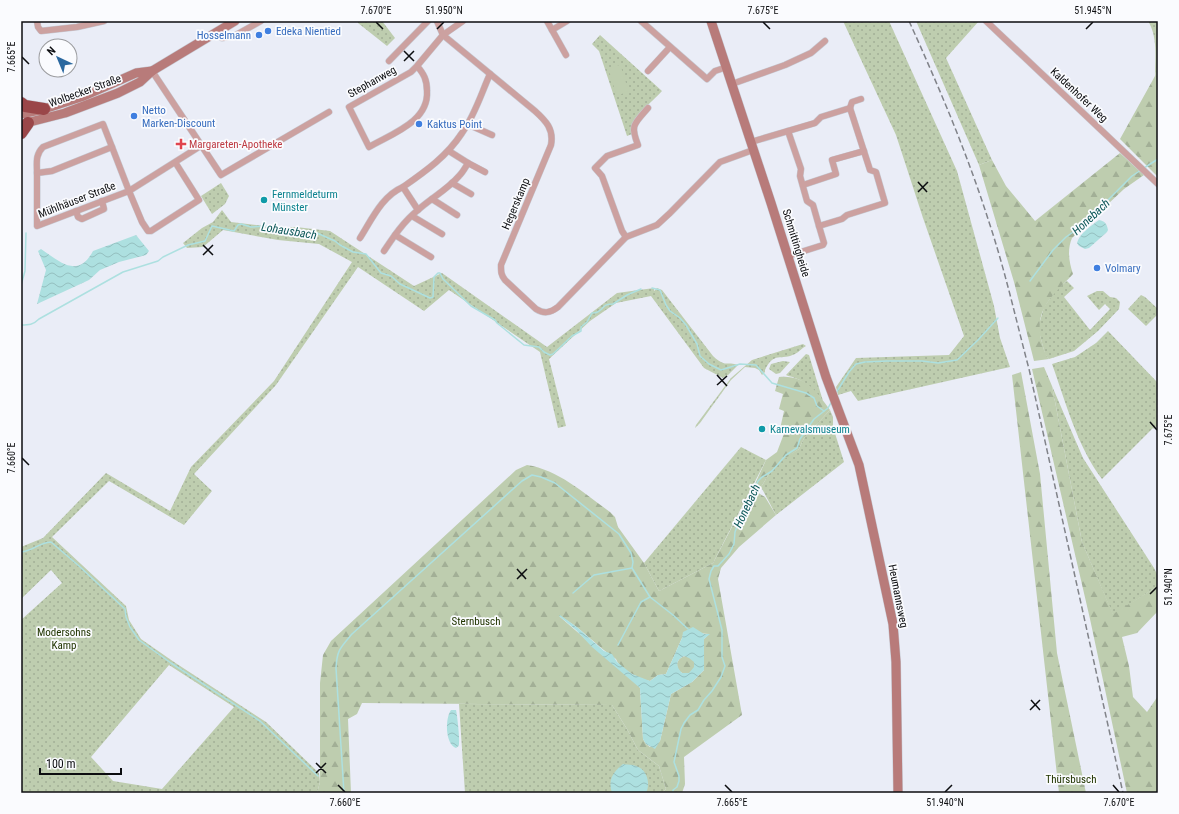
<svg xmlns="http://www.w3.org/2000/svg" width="1179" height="814" viewBox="0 0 1179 814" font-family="'Roboto Condensed',sans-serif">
  <defs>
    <pattern id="green-dots" width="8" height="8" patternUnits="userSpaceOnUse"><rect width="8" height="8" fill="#becdaf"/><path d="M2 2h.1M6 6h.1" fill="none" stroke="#a2af96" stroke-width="1.8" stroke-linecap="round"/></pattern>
    <pattern id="forest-firs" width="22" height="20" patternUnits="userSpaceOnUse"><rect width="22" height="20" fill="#becdaf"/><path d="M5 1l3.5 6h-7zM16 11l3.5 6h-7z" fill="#a2af96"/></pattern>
    <pattern id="water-waves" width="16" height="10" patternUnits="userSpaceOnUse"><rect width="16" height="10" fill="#ade0e0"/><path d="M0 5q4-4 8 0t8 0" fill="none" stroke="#94bfbf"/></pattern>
  </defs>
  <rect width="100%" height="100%" fill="#eaedf7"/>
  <g fill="url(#green-dots)" fill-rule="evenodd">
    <path d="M358,21H382L395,38L387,46L358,23Z"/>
    <path d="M843,21H889L957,171L994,306L1000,338L1010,367L858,401L851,391L838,395L836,387L856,358L949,355L964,336L923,218L896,135Z"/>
    <path d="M916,21H979L946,58L992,160L979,165Z"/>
    <path d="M1148,21H1158V63L1155,76C1155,58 1158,37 1148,21Z"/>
    <path d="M600,35L662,91C653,101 629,120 632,134L627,136L599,51L592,44Z"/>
    <path d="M221,183L229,196L225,204L212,214L201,196Z"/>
    <path d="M222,210L231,222L274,227H296L330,231L414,286L442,273L547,347L617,293L654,288V291L657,288L662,290L713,356C726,368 726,361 738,365L728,375L723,378L704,368L651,296L616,303L590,321L549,359L566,426L558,428L540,352L449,290L424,311L358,267L276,385L194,474L212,491L184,525L109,481L52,537L126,606L129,620L141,639L174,662L266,722L319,773L320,782L317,793H21V620L62,583L51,570L21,599V547L43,538L106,473L170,511L191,467L274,381L352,262L319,244L278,240L223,230L203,247L187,248L183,243L202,228L213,222ZM169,665L234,707L162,789L113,781L91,757Z"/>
    <path d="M1067,281L1074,288L1064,297L1090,330L1110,309L1105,304L1099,310L1087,296L1097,291H1103L1110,297L1116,298L1120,302L1119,309L1098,331L1074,351L1049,359L1045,354L1038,328L1044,307L1056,290Z"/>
    <path d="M1141,295L1145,297L1158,309V314L1146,326L1128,309Z"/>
    <path d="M1108,331L1158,383V425L1154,429L1153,428L1102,479C1077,446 1066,403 1052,364L1075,357L1096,343Z"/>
    <path d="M803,344L806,346C802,348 799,352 795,354C781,361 774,351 765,370V372L762,375L759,370L755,368L745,367L731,380L700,423L695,428L696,425L731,378L752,360Z"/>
    <path d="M806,354L809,355L823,401C816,392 807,382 795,378C792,376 789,377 786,375Z"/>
    <path d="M783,361L790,362L780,373L776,374L769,369L771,364Z"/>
    <path d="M1052,386L1083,458L1154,568L1158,576V586L1113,615L1082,542Z"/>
    <path d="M830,410L833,417V427L844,462L776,515L761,487L769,474L780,461L799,449L804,438Z"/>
    <path d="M741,447L766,460L713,563L659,591L644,563Z"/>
    <path d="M459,704L612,705L627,729L638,750L659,766L666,789L662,793H465Z"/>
  </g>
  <g fill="url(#forest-firs)" fill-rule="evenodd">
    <path d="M1158,63V177L1120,139L1155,76Z"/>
    <path d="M1120,153L1144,175L1124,189L1072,238C1067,250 1069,262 1073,274C1055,294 1034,308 1041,339C1043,346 1044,353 1049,359L1034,361L1014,282L979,165L992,160L1006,186L1035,221Z"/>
    <path d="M1044,367L1052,386L1082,542L1113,614L1158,586V611L1137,633L1122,637L1129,666L1133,697L1147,712L1158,696V793H1127L1090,619L1032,369Z"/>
    <path d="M1021,372L1040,474L1057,653L1086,793H1059L1012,375Z"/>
    <path d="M779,377C806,375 816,391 830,410L804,438L799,449L780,462L769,474L761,487L755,484L766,460L777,452L785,431L780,429L784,411L779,409L783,394L775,391Z"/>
    <path d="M527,465C559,470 585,494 610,512L615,517L618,527L644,563L659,591L713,563L752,489L765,497L776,515L739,547L721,568L718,579L742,715L684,757L685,784L682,793H662L666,789L659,766L638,750L627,729L612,705L362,703L357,714L348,719L351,793H317L320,782V683L323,655L331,641L516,470ZM559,616C580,626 596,646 616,659C619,669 640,679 650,681L658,675L666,674L682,638L684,632L709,634L704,639V670L692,682L671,694L660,741L650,747L646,744L643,739L640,688L637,684Z"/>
    <circle cx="686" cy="665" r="9"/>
  </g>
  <path fill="#becdaf" d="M618,65L621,67L628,89L627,92L619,95L616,93L609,71L610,68Z"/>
  <g fill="url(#water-waves)" fill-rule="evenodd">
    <path d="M1099,220C1105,221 1107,224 1108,230L1107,232L1089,248L1085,249L1079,246L1077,243C1079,234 1092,225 1099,220Z"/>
    <path d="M136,235L149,251L146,255L119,262L100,270L89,280L37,304L46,270L38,251L41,249C60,262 78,279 93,251Z"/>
    <path d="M560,615L578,628L604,651L612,654L617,662L632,674L650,681L658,675L666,674L682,638L683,632L693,627L704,634H710L704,639V670L692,682L671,694L660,741L655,749L646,744L643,739L640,688L592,647L576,630L559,616ZM684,656L689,658L694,662V667L689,673H682C676,667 675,660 684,656Z"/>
    <path d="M451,710H456C457,713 460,740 459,743C459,746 459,746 456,748C445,744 445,718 451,710Z"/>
    <path d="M623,764C627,765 632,764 636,766C647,769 651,784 646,793H612C608,780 612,773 623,764Z"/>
  </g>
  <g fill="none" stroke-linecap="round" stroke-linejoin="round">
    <g stroke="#ade0e0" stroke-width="1.5">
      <path d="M1144,168L1158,159"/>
      <path d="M1030,281L1053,250L1066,237L1089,221L1107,201L1132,176L1141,170"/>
      <path d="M21,285L25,271L26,233"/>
      <path d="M652,288L660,290L666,305L670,311L680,318L686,325L697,344L700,356L709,364L721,370L740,364L756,365L772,383L806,393L814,398L817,406L824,411"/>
      <path d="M21,325C29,325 33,325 39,319L123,272L158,261L163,257L188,245L205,241L212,226L234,231L238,225L241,224L251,227L267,226L317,233L335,241L340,245L353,252L366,254L381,273L391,276L400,284L430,298L433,297L434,277L438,273H440L443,279L471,306L495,320L497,323L524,345L539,347L544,352L550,355L553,354L572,336L581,331V327L587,322L592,313C595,313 597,313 599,311C605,308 602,304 613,304L627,295L641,289"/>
      <path d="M836,393L849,372L856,364L865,362L887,361H922L938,363L957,360L978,340L998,318"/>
      <path d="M21,552C33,551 38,543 51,542L79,566L125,609L126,617L130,627L139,640L171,663L260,721L318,776"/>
      <path d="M573,593L594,575L632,568"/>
      <path d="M618,645L641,602L650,597"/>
      <path d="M344,793L336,668C337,650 340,648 352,634L522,481L532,475L541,477L555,483L619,534L631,553L633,562L632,568L650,597L673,615L688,629"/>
      <path d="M673,793V790L677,787L679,781V776L674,762L681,729L684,723L690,715L698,710L704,700L712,691L721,677L725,666L722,657V630L709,579L711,571L714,566H718L729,554L734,544L735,532L738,524L745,514L749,501L758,481L762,477L772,471L786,455L797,448L800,439L814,419L828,408L832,401"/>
    </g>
    <defs>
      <g id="street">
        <path d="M37,21L38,27L41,31L77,27L104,21"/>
        <path d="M437,21L443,35L535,111C546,121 554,129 551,145L501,265C501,272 501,275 505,280L536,309C544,314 550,313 558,307L626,237L657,225L670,213L720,162L753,150"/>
        <path d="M547,21L566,55"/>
        <path d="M641,21L707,79L715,71L727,67"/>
        <path d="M986,21L1158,184"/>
        <path d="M552,30L567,21"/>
        <path d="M217,32L222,38L234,36L261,21"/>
        <path d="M389,61L428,21"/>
        <path d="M417,66C424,74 427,80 427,91C429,122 391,134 369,147L349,107L411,72L417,66L443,35L463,21"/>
        <path d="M152,71L221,175L329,112"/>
        <path d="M648,71L670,47"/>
        <path d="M732,84L785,65L811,53L825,41"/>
        <path d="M850,108L852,102L861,99"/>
        <path d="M467,124L492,135"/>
        <path d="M788,131L801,169L800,176L807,201L813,205L819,226"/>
        <path d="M751,142L815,123L821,117L850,108L870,170L876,172L885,203L847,215L842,219L819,226L824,243L823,245L788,256"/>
        <path d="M175,162L199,200L151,231H148L142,222L129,191L37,226V173L52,171L112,147L129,191C153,176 177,161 202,145"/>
        <path d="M468,163L485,172"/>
        <path d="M37,173C37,163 35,155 43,147L103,124L112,147"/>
        <path d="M452,183L471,194"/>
        <path d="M803,185L836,174L832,160L864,151"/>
        <path d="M432,199L457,215"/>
        <path d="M418,210L403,187C426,171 447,156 462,133C475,115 481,94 490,74"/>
        <path d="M76,211L78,217L82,219L104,209L102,201"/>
        <path d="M412,216L442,234"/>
        <path d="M395,235L431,257"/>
        <path d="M626,237L622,231L602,176L595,168L607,156L638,145C630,125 634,124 648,108"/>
        <path d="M360,238C372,219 382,196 403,187"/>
        <path d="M384,251C394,236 404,221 418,210C431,198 447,190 459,176C463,172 465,168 468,163L449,151"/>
      </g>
      <g id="secondary">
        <path d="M711,21L771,203L826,377L859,465L893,624L896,662L898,793"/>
        <path d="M21,114L44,109L84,96L136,73L152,71"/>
        <path d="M22,124L65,113L118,93L140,82L152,71L235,21"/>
      </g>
      <g id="highway">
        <path d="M21,103L25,106L44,109"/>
        <path d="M21,133L28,123"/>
      </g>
    </defs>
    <use href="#street" stroke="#c6c9d2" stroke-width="7"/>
    <use href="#secondary" stroke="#c6c9d2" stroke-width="10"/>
    <use href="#highway" stroke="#c6c9d2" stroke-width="13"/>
    <use href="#street" stroke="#cca1a0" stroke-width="6"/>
    <use href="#secondary" stroke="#b87b7a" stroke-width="9"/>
    <use href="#highway" stroke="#9a4649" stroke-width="12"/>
    <path stroke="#818389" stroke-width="1.5" stroke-dasharray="6 3" stroke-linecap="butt" d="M909,21C939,87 967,153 989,222C1005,270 1016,320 1029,369L1123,793"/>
  </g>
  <path fill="none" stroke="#0c0d10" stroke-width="1.5" d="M376,22L383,29M763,22L770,29M437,29L444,22M1086,29L1093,22M404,51L414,61M22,57L29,64M404,61L414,51M918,182L927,192M918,192L928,182M203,245L213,255M203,255L213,245M717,375L727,386M717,385L727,376M1150,422L1157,430M22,458L29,465M517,569L526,579M517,579L527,569M1150,594L1157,587M1031,700L1040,710M1030,710L1040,700M316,763L326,773M316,773L326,763M338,785L345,792M725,785L732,792M1113,785L1119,792M945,792L952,785"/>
  <g fill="#3f7fe0" stroke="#fafbfe" stroke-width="1.5">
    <circle cx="268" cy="31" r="4"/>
    <circle cx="259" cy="35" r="4"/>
    <circle cx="134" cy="116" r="4"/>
    <circle cx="419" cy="124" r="4"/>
    <circle cx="1097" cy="268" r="4"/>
  </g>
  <path fill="#e0444e" stroke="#fafbfe" stroke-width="1.5" d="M179 138h4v4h4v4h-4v4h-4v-4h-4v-4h4z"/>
  <g fill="#0f9aa8" stroke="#fafbfe" stroke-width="1.5">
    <circle cx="264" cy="200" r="4"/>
    <circle cx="762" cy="429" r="4"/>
  </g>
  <g text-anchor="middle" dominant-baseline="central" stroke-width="3.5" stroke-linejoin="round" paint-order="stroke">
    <g font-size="11" fill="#366cbe" stroke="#fafbfe" text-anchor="start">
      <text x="276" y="31">Edeka Nientied</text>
      <text x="251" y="35" text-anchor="end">Hosselmann</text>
      <text x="142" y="110">Netto<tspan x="142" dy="13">Marken-Discount</tspan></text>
      <text x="427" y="124">Kaktus Point</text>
      <text x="1105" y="268">Volmary</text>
    </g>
    <g font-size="11" fill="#0c0d10" stroke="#fafbfe">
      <text transform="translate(372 82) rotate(-29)">Stephanweg</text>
      <text transform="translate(85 91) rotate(-20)">Wolbecker Straße</text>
      <text transform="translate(1079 95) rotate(43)">Kaldenhofer Weg</text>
      <text transform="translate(77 200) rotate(-21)">Mühlhäuser Straße</text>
      <text transform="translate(516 204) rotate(-67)">Hegerskamp</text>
      <text transform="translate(796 243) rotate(73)">Schmittingheide</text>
      <text transform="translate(898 596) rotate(79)">Heumannsweg</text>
    </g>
    <g font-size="11" fill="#be3a42" stroke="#fafbfe" text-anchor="start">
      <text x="189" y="144">Margareten-Apotheke</text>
    </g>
    <g font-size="11" fill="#0d838f" stroke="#fafbfe" text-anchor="start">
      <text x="272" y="194">Fernmeldeturm<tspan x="272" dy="13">Münster</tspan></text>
      <text x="770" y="429">Karnevalsmuseum</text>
    </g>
    <g font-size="11" fill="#213500" stroke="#fafbfe">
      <text x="476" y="621">Sternbusch</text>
      <text x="64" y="632">Modersohns<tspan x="64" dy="13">Kamp</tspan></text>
      <text x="1071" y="779">Thürsbusch</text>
    </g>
    <g font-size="12" font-style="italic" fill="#0b5657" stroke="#fafbfe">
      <text transform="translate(1091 217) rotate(-43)">Honebach</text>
      <text transform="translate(289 231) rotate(9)">Lohausbach</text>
      <text transform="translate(747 506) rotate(-65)">Honebach</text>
    </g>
  </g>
  <rect width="1179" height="814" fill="none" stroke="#fafbfe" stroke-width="44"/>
  <g transform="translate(58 58) rotate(316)"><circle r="19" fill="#fafbfe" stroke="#9b9c9f"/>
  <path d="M0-3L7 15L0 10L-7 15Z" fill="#2b689f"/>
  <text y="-6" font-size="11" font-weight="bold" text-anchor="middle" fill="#0c0d10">N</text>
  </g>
  <path d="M40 768v6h81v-6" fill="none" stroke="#0c0d10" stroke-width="2"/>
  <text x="46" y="768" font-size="12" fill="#0c0d10" stroke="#fafbfe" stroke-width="3" paint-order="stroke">100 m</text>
  <rect x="22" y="22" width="1135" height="770" fill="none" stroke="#0c0d10" stroke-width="1.5"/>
  <g font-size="10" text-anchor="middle" fill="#0c0d10">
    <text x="376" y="14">7.670°E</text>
    <text x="444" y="14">51.950°N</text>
    <text x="763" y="14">7.675°E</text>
    <text x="1093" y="14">51.945°N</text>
    <text transform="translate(11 57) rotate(-90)" y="4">7.665°E</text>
    <text transform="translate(1168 430) rotate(-90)" y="4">7.675°E</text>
    <text transform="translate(11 458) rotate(-90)" y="4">7.660°E</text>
    <text transform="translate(1168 587) rotate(-90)" y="4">51.940°N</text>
    <text x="345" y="806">7.660°E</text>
    <text x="732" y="806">7.665°E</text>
    <text x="945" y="806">51.940°N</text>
    <text x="1119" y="806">7.670°E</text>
  </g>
</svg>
